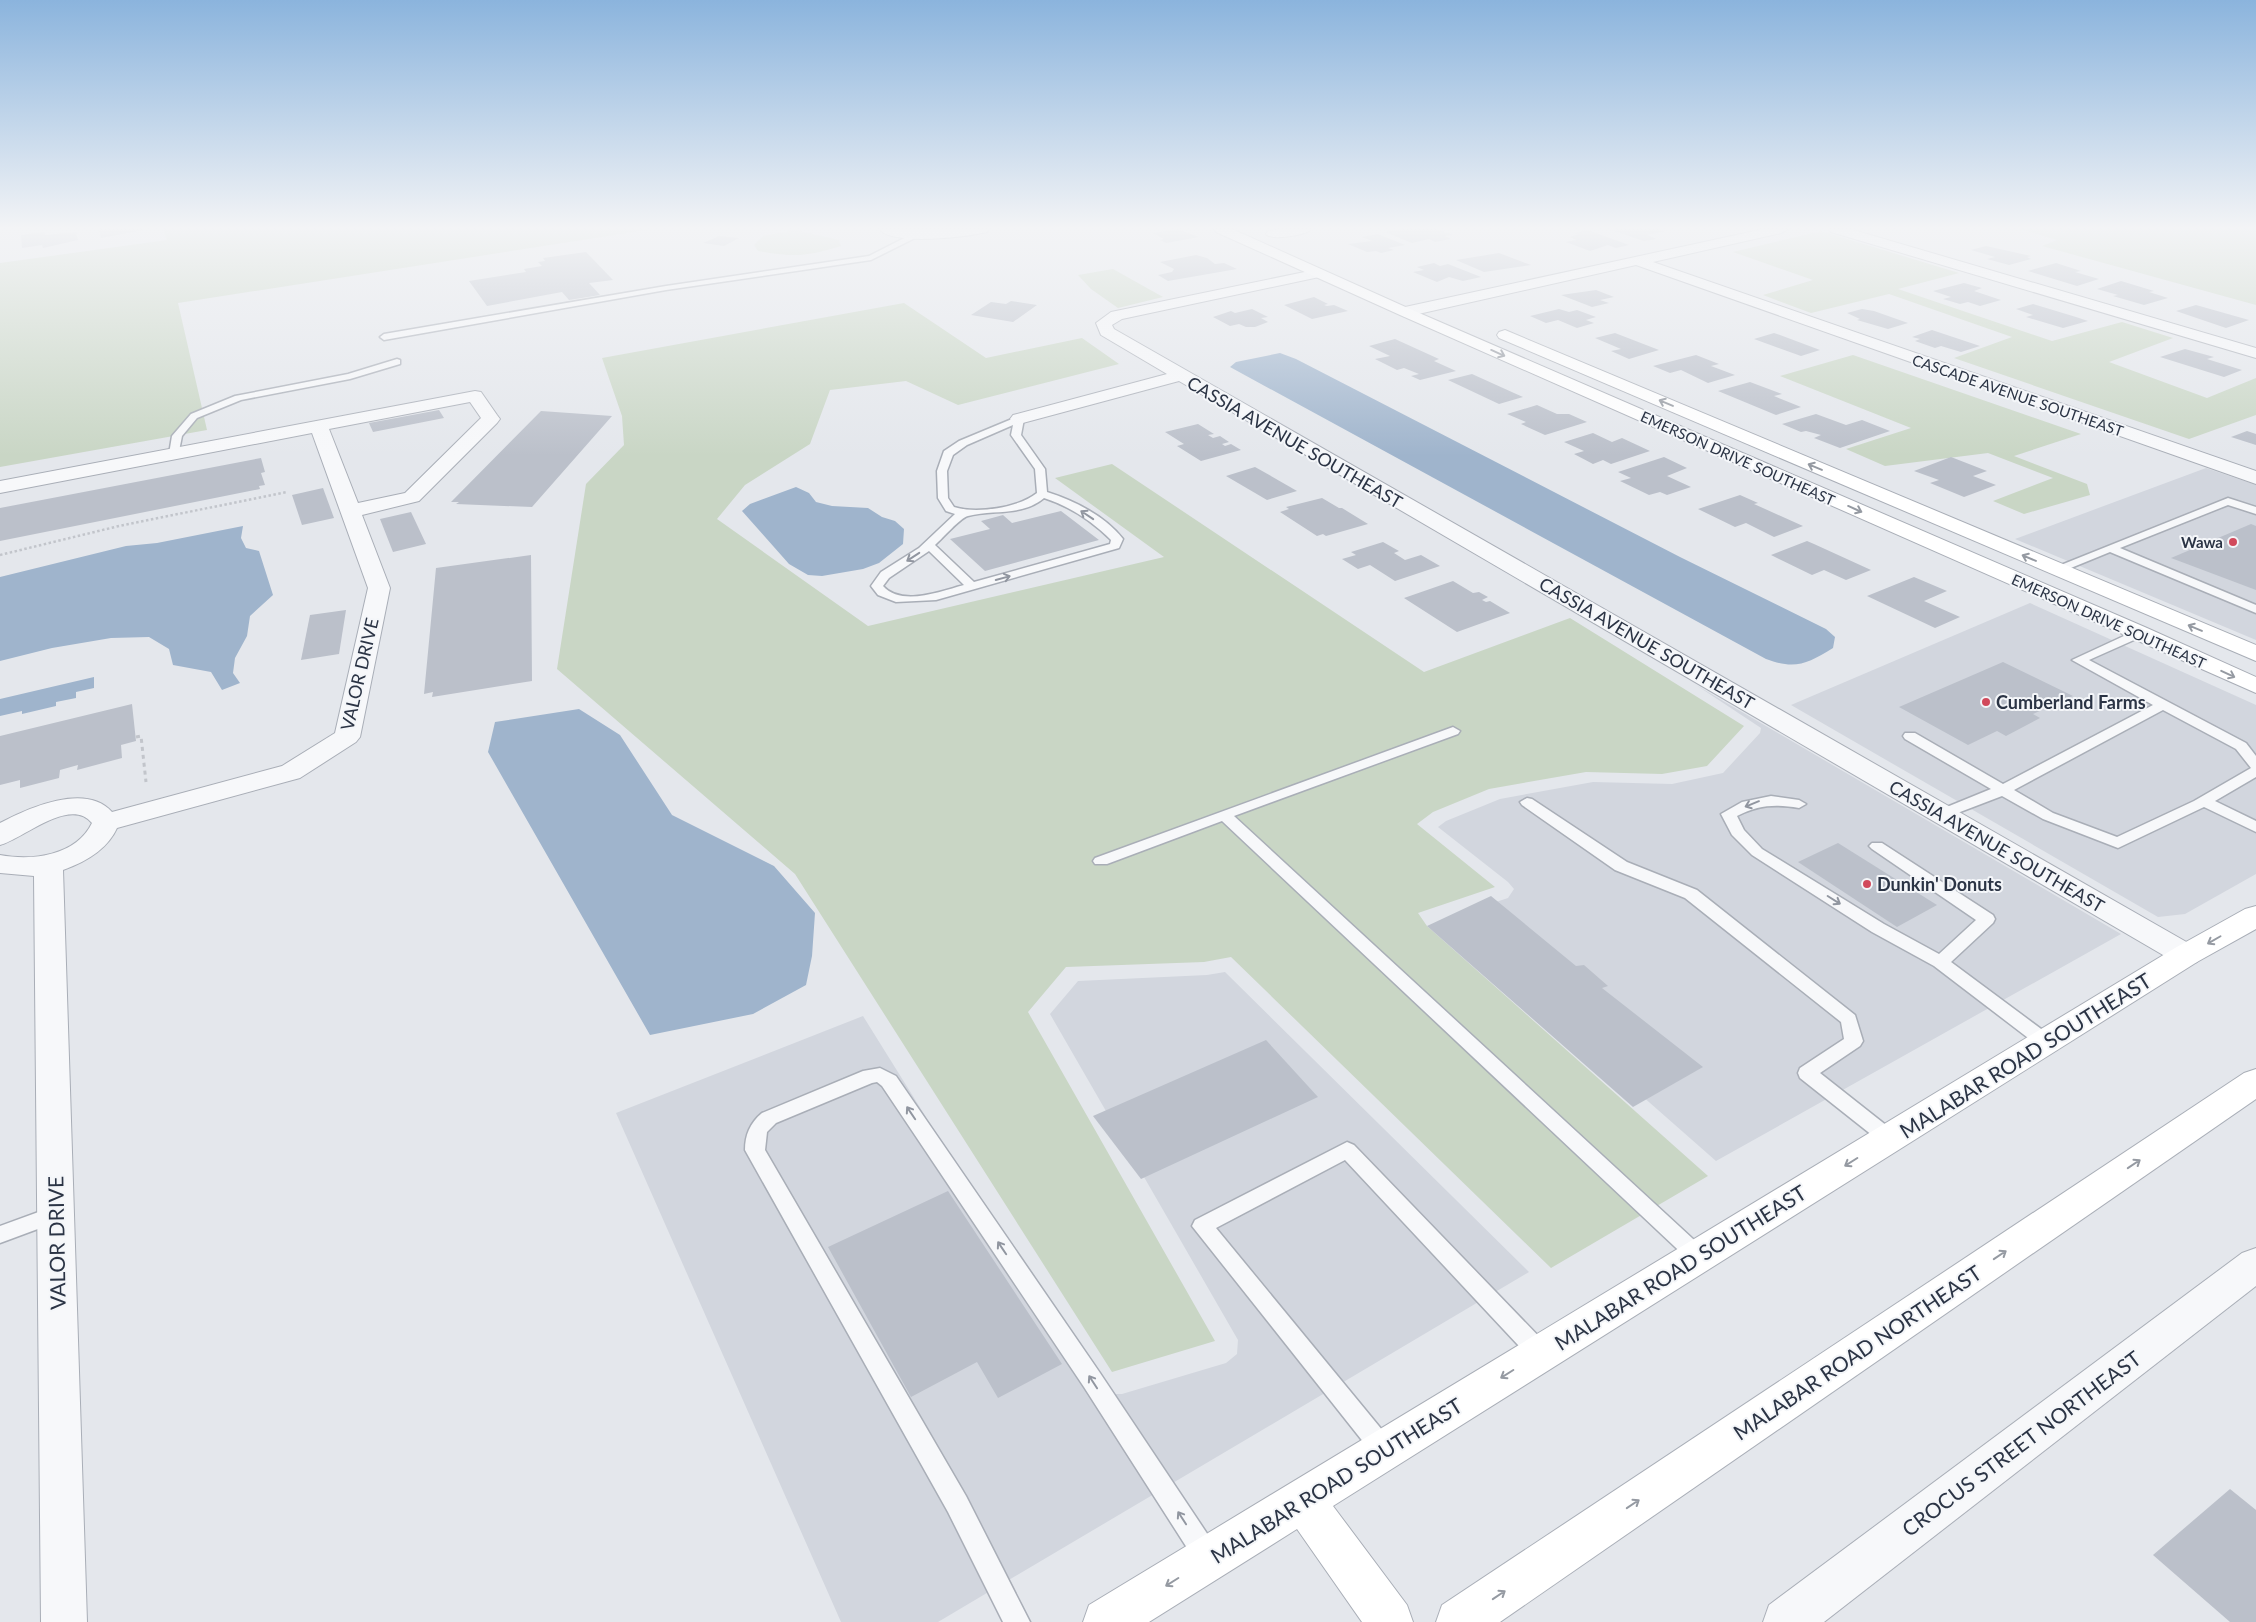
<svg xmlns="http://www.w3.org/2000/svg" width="2256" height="1622" viewBox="0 0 2256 1622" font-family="Lato,sans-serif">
  <rect width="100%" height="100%" fill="#e4e7ec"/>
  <g fill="#d2d6de">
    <path d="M2206,468L2256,485V640L2015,539Z"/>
    <path d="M2030,603L2256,705V874L2185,914L2158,917L1791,705Z"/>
    <path d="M1696,685L2121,934L1716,1161L1442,920L1508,898L1514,889L1508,882L1438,827L1446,821L1500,799L1593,782L1672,784L1723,773L1760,733L1761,728Z"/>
    <path d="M1225,972L1529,1272L938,1622H841L616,1113L863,1016L1091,1382L1104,1394H1122L1226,1363L1237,1354L1238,1340L1050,1014L1078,981L1207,975Z"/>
  </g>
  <g fill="#c9d6c5">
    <path d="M163,229H653L178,303L207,430L0,467V263L167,240Z"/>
    <path d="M2020,229H2256V305L2042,246L2057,240Z"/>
    <path d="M795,230L839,240L841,246C804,257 795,257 758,251L754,245L763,236Z"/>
    <path d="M1821,231L1959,273L1898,289L2052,341L2122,322L2173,338L2109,362L2207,398L2256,378V415L2189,439L1954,358L2012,337L1889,294L1811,313L1763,295L1813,280L1733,252Z"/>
    <path d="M1113,269L1163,297L1118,308L1091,289L1078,275Z"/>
    <path d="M904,303L986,358L1082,338L1119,364L958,405L906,381L830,390L810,444L745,485L717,519L868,626L1164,557L1055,478L1112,464L1424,672L1570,618L1744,726L1707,766L1662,774L1586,772L1489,789L1433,812L1417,824L1495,887L1418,913L1427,926L1708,1176L1551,1268L1231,957L1204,962L1066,967L1028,1012L1215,1341L1112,1372L795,874L557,669L586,484L624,445L622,416L602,358Z"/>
    <path d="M1853,355L2081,434L2014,456L2087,484L2090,495L2024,514L1993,501L2053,478L1988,453L1885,466L1846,449L1911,428L1780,376Z"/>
  </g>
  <g fill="#9fb4cc">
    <path d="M1280,353L1296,359L1680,557L1826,629L1835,637L1833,648C1807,664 1795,670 1766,659L1230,367L1236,362Z"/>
    <path d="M796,487L809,493L816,502L832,506L868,508L882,517L895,521L904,529L903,544L879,563L863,569L822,576L808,575L789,564L742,511L750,504Z"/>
    <path d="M243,526L241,538L246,548L259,551L273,595L250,616L247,636L235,658L233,673L240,683L222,690L211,672L173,665L169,649L149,637L111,638L52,648L0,661V577L126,546L157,543Z"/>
    <path d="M94,677V688L76,692V698L56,702V706L22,714V711L0,716V699Z"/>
    <path d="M579,709L620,735L672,815L774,866L815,913L812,956L806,985L753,1014L650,1035L488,752L495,722Z"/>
  </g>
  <g fill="#bbc0ca">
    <path d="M99,229H144V230L101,238Z"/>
    <path d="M1177,229L1199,237L1166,243L1160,240L1164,239L1153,233Z"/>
    <path d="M1401,229H1437L1453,235L1445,236L1451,239L1435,242L1429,239L1412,243L1385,232Z"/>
    <path d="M1620,229H1658L1666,231L1647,235L1657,239L1644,241L1611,230Z"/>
    <path d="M1588,230L1629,245L1616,248L1608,245L1590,251L1566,242L1576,240L1570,237L1579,234L1574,233Z"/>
    <path d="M44,232L45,235L76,232L78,240L43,248L42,245L22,248L21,235Z"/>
    <path d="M1378,234L1405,245L1388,248L1394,250L1381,253L1376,251L1367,252L1348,244L1372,241L1362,237Z"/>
    <path d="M719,236L739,238L724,246L703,243Z"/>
    <path d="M1986,246L2031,256L2027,257L2031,259L2009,265L1987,259L1995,257L1971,250Z"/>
    <path d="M586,252L613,280L589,283L600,295L569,300L562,292L487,306L469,281L526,272L524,269L542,266L538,262L545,261L543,258Z"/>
    <path d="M1499,253L1531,265L1484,272L1456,260Z"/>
    <path d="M1196,255L1207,258L1215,264L1224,263L1237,269L1168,281L1158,275L1172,272L1174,269L1160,262Z"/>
    <path d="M1434,263L1440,266L1448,264L1481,277L1463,281L1449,277L1437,282L1413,272L1424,270L1417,267Z"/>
    <path d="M2056,263L2081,271L2075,272L2099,279L2077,286L2028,271Z"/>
    <path d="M2121,281L2154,291L2149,292L2168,298L2144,305L2113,296L2118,295L2097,289Z"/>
    <path d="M1964,283L1982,288L1974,291L2001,300L1980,306L1968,302L1960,304L1943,299L1951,297L1933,291Z"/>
    <path d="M1596,290L1614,297L1600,300L1609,303L1592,307L1561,295Z"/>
    <path d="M1314,297L1328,304L1324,305L1327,306L1334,305L1348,311L1312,319L1284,305Z"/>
    <path d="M1011,301L1037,305L1013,322L971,315L991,302L1006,304Z"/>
    <path d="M2033,304L2076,317L2088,321L2063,328L2026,317L2033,315L2016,309Z"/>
    <path d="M2196,305L2249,320L2226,328L2176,311Z"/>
    <path d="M1252,309L1268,317L1261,318L1268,322L1255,327H1246L1239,324L1230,326L1213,317L1231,311L1235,313Z"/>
    <path d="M1559,309L1569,312L1577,310L1596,317L1586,320L1594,323L1577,328L1558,320L1546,323L1530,316Z"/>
    <path d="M1862,309L1874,311L1908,323L1888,329L1857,320L1860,319L1847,313Z"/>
    <path d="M1932,330L1980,346L1961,352L1941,346L1935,348L1915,341L1920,339L1912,337Z"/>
    <path d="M1615,333L1659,350L1629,359L1611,351L1621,349L1595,338Z"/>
    <path d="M1774,333L1780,335L1820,350L1801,356L1754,339Z"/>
    <path d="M1395,339L1439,359L1434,361L1456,371L1420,380L1411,376L1419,374L1404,368L1397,370L1375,359L1390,356L1369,346Z"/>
    <path d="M2185,349L2214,357L2207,359L2242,370L2224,377L2160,357Z"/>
    <path d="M1696,355L1719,364L1711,366L1735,375L1708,383L1681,370L1670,373L1653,366Z"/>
    <path d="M1472,374L1514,393L1523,397L1499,404L1448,380Z"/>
    <path d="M1750,382L1782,394L1774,396L1801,407L1776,415L1718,391Z"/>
    <path d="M1537,405L1557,414H1569L1587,422L1545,435L1521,424L1526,422L1507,414Z"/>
    <path d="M439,410L444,418L373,432L369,423Z"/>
    <path d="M541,411L612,416L532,507L456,504L459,502H451Z"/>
    <path d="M1816,414L1846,425L1862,420L1890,431L1840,448L1814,438L1821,435L1806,431L1801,432L1782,424Z"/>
    <path d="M1198,424L1214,434L1208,435L1213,438L1220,436L1229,442L1222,444L1225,446L1231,444L1241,450L1201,461L1177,446L1184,444L1165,432Z"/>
    <path d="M2247,431L2256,434V445L2231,437Z"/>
    <path d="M1593,433L1612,442L1622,438L1650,451L1611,464L1603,460L1593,464L1574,454L1584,451L1564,442Z"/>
    <path d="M1664,457L1687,468L1667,476L1691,487L1667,495L1660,492L1649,495L1620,481L1631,478L1618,472Z"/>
    <path d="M1951,457L1987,471L1973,476L1996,485L1964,497L1930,483L1939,480L1914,471Z"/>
    <path d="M261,458L265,472L261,473L265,485L259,486L260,489L0,541V508Z"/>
    <path d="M1255,467L1264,472L1297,491L1267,500L1226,476Z"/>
    <path d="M323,488L334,518L302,525L292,495Z"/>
    <path d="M1740,495L1758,503L1754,504L1803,526L1774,537L1746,523L1735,527L1698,509Z"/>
    <path d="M1322,498L1339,508H1342L1368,524L1326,536L1323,534L1317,536L1280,512L1289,509L1286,507Z"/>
    <path d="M1061,511L1099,540L985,571L950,539L990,529L981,521L1003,515L1012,523Z"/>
    <path d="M411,512L426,544L393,552L380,519Z"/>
    <path d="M2251,524L2256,526V590L2171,558Z"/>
    <path d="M1807,541L1814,544L1871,570L1846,580L1824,570L1812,575L1771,555Z"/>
    <path d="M1383,542L1399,551L1394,553L1405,560L1421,555L1440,566L1395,581L1370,565L1358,569L1342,559L1356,555L1351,552Z"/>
    <path d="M531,555L532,681L432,697L433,692L424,694L436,568Z"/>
    <path d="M1914,577L1947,591L1924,601L1960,617L1935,628L1867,596Z"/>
    <path d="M1453,581L1473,593L1479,592L1488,597L1482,600L1486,602L1490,601L1510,613L1457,632L1404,598Z"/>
    <path d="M346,610L339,654L301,660L310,615Z"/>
    <path d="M2003,662L2073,696L2033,714L2040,718L2006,736L1997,731L1968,745L1899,707Z"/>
    <path d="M132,704L136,741L121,745L122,758L77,770L78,765L60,770L59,778L20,788V780L0,785V736Z"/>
    <path d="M1838,843L1937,905L1897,927L1798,862Z"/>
    <path d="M1491,896L1576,966L1584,965L1608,986L1602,988L1703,1067L1633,1107L1427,926Z"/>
    <path d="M1266,1040L1318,1097L1141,1179L1093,1116Z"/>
    <path d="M948,1191L1062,1364L998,1398L977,1362L911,1397L828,1247Z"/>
    <path d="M2230,1489L2256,1510V1622H2230L2153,1555Z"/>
  </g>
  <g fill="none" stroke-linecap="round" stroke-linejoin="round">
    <defs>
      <g id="lane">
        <path d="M918,231L925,233L871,260L666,290L384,340L380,337L384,334L666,286L869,256Z"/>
        <path d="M397,359L400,360V364L350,379L241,400L197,418L182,436L178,456L174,457L169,454L172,436L191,414L235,396L348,374Z"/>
        <path d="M1019,416L1024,419L1021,435L1045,469L1047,492C1075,501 1105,516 1123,539L1119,548L936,600L896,602L878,595L871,586L881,572L919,548L955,514L946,511L938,498L937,471L944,451L959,441ZM1013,425L1011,435L1035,469L1037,493C1018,508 976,514 954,507L948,498L947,471L953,455L967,445ZM1044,498C1069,506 1092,521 1111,540L1110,544L974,582L935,545C943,538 960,518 968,516C994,509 1021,517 1044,498ZM929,551L964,585C941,591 902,607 883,586L889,578Z"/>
        <path d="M2228,498L2256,507V514L2228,505L2120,548L2256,605V613L2110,552L2061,572H2053L2051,569Z"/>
        <path d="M2139,629L2143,630L2145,633L2143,636L2089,660L2246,743L2256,756V777L2215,801L2256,821V832L2204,807L2118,848L2043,819L2002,796L1947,817H1937L1934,814L1937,811L1991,789L1905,739L1903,736L1905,733H1915L2003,784L2153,705L2072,660ZM2163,710L2236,749L2251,768L2194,801L2117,837L2053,813L2014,790Z"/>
        <path d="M1453,727L1460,731L1458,734L1234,816L1705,1250L1708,1256L1705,1262L1698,1265L1691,1262L1222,821L1107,864H1095L1093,861L1095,858Z"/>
        <path d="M1771,796L1799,800L1806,804L1799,808C1775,804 1759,805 1737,816L1744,830L1762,849L1884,924L1939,954L1976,920L1872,849L1869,846L1872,843H1882L1993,915L1995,919L1993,923L1951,962L2052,1037L2055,1042L2052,1047L2046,1049L2040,1047L1934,966L1872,932L1752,855L1732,835L1721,814L1742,802Z"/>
        <path d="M1527,798L1532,799L1627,862L1697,890L1855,1015L1863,1041L1860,1046L1820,1073L1896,1133L1899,1138L1896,1143L1889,1145L1882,1143L1800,1078L1798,1073L1800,1068L1844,1039L1841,1022L1685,898L1615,870L1522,805L1520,802Z"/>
        <path d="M880,1068L896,1076L1100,1373L1216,1547L1219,1556L1216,1565L1207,1568L1198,1565L1084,1387L882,1086L877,1082L872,1083L776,1123L767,1132L765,1150L966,1496L1030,1622H1003L948,1512L745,1150C745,1135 750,1123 762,1113L863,1071Z"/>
        <path d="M1347,1142L1354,1145L1549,1347L1552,1354L1549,1361L1541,1364L1533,1361L1345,1160L1216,1228L1392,1442L1396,1450L1392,1458L1384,1461L1376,1458L1192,1226L1195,1220Z"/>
        <path d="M55,1206L62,1208L65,1214L62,1220L0,1243V1226Z"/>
      </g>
      <g id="street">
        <path d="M879,229H989L987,232C966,237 892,246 879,229Z"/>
        <path d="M1281,229H1312C1306,235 1272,241 1266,234L1268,231Z"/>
        <path d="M1764,229H1788L1781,233L1653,262L2256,471V484L1636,265L1405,317L1397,312L1405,307Z"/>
        <path d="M1829,229H1850L2256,348V358L1831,232Z"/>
        <path d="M1319,269L1326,273L1324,276L1122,319L1112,325L1114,329L2197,948L2201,955L2197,962L2186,965L2175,962L1179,381L1019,424L1013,423L1010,419L1013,415L1167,374L1101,335L1096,323L1111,312Z"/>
        <path d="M475,391L481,392L497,415L500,419L497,423L419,501L362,515L390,588L360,737L356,742L300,778L117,828C107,850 85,862 63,870L87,1622H41L34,876L0,873V855C32,861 76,856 92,823C70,796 23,839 0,845V823C28,808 86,782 112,812L282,766L335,733L368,588L312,433L0,493V481ZM470,402L481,418L405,493L358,503L329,429Z"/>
        <path d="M2256,1248V1286L1824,1622H1763L1769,1605L2242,1253Z"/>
      </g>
      <g id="secondary">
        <path d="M1214,229H1232L1410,309L2147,628L2256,677V693L1400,315L1216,232Z"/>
        <path d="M1505,330L2256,645V661L1499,338L1497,335L1499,332Z"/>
        <path d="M2256,906V929L2197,962L1333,1506L1407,1605L1413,1622H1362L1297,1529L1149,1622H1083L1089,1605L2175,948L2245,909Z"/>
        <path d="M2256,1069V1099L1500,1622H1436L1442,1605L2244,1073Z"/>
      </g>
    </defs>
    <use href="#lane" stroke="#a9aeb7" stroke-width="3"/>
    <use href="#street" stroke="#a9aeb7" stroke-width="2"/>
    <use href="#secondary" stroke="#a9aeb7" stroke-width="2"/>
    <path stroke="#c2c5cb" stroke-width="2.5" stroke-dasharray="2.5 2.5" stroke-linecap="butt" d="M0,555L119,526L287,492"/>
    <path stroke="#c2c5cb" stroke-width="3" stroke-dasharray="4 4" stroke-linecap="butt" d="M136,737L141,736L146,782"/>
    <use href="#lane" fill="#f7f8fa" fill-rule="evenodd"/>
    <use href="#street" fill="#f7f8fa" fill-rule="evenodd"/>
    <use href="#secondary" fill="#fff" fill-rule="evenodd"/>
  </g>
  <defs><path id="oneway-shaft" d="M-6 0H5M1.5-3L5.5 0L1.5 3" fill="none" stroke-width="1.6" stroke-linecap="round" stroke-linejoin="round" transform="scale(1.25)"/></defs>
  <g stroke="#959aa2">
    <use href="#oneway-shaft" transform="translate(1498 353) rotate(24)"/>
    <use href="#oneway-shaft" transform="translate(1666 403) rotate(-157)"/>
    <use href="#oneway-shaft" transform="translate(1815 467) rotate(-157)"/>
    <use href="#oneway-shaft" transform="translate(1855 509) rotate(24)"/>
    <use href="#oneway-shaft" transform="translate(2029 558) rotate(-157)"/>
    <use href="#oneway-shaft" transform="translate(2195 628) rotate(-157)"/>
    <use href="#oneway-shaft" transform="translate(2228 674) rotate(25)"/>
    <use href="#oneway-shaft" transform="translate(2214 940) rotate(150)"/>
    <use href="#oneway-shaft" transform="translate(1851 1162) rotate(148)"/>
    <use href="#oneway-shaft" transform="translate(2134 1164) rotate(-34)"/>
    <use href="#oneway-shaft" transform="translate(2000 1255) rotate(-34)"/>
    <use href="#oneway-shaft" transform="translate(1507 1374) rotate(148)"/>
    <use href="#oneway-shaft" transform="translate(1633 1504) rotate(-34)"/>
    <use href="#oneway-shaft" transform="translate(1172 1582) rotate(148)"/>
    <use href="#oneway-shaft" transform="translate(1499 1595) rotate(-34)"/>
  </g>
  <g stroke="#9196a0">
    <use href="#oneway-shaft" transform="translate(1087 515) rotate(-146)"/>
    <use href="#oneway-shaft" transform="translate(913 557) rotate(147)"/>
    <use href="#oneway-shaft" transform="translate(1003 578) rotate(-15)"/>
    <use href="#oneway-shaft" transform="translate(1752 804) rotate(158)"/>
    <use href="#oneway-shaft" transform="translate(1834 900) rotate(32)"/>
    <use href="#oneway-shaft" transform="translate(911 1113) rotate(-124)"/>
    <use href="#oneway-shaft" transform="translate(1002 1248) rotate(-124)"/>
    <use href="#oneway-shaft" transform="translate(1093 1382) rotate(-123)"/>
    <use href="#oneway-shaft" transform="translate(1182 1518) rotate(-123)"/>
  </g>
  <linearGradient id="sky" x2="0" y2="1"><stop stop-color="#8bb4dd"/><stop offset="0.5" stop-color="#f3f4f6"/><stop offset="1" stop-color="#f3f4f6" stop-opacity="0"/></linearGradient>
  <rect width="2256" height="456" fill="url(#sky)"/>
  <g fill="#d1495b" stroke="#f4f6f9" stroke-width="2">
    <circle cx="2233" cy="542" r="5"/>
    <circle cx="1986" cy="702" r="5"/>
    <circle cx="1867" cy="884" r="5"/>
  </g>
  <g text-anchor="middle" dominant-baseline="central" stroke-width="4" stroke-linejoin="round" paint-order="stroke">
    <g font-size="15" fill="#2b3445" stroke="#f4f6f9">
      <text transform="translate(2018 395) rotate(19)">CASCADE AVENUE SOUTHEAST</text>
      <text transform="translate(1738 458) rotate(24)">EMERSON DRIVE SOUTHEAST</text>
      <text transform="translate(2109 621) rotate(24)">EMERSON DRIVE SOUTHEAST</text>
    </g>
    <g font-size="15" font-weight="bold" fill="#2b3445" stroke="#f4f6f9" text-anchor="end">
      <text x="2223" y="542">Wawa</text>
    </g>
    <g font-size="18" fill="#2b3445" stroke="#f4f6f9">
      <text transform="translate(1295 442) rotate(30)">CASSIA AVENUE SOUTHEAST</text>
      <text transform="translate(1647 643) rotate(30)">CASSIA AVENUE SOUTHEAST</text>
      <text transform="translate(359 674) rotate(-77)">VALOR DRIVE</text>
      <text transform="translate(1997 846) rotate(30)">CASSIA AVENUE SOUTHEAST</text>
    </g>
    <g font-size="18" font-weight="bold" fill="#2b3445" stroke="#f4f6f9" text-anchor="start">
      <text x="1996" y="702">Cumberland Farms</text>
      <text x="1877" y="884">Dunkin' Donuts</text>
    </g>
    <g font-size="21" fill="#2b3445" stroke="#f4f6f9">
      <text transform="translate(2025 1055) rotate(-32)">MALABAR ROAD SOUTHEAST</text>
      <text transform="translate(56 1243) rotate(-91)">VALOR DRIVE</text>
      <text transform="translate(1680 1267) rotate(-32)">MALABAR ROAD SOUTHEAST</text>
      <text transform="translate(1857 1352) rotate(-34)">MALABAR ROAD NORTHEAST</text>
      <text transform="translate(2021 1443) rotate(-37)">CROCUS STREET NORTHEAST</text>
      <text transform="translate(1336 1480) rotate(-32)">MALABAR ROAD SOUTHEAST</text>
    </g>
  </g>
</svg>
